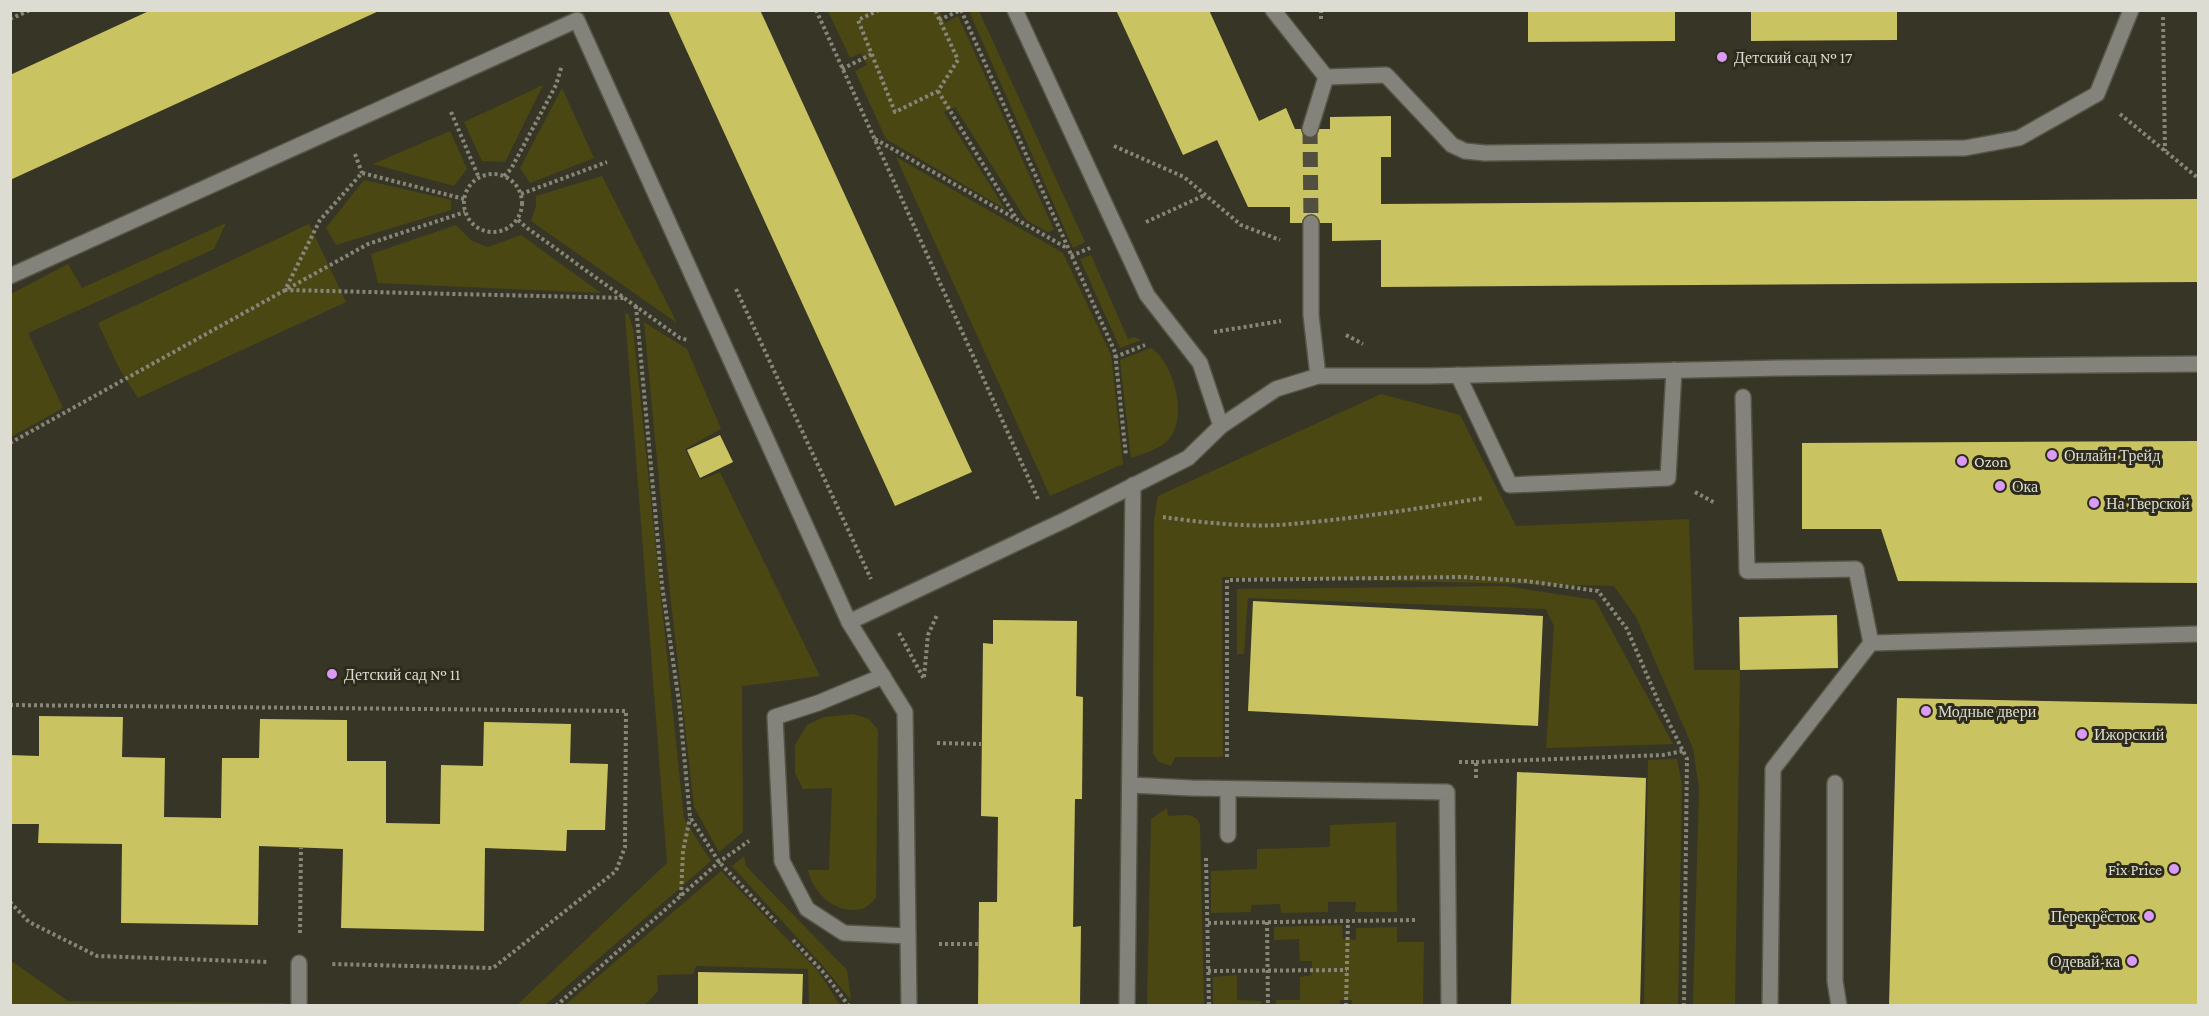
<svg xmlns="http://www.w3.org/2000/svg" width="2209" height="1016" viewBox="0 0 2209 1016" font-family="'Crimson Pro',serif">
  <rect width="100%" height="100%" fill="#373626"/>
  <g fill="#4a4713">
    <path d="M828,11H943L940,12L945,23L958,16L1054,230L1048,232L1026,220L955,107L944,112L1005,209L886,139L855,71L867,65L861,53L850,58Z"/>
    <path d="M969,11H979L1085,242L1073,248Z"/>
    <path d="M543,85L505,162L482,161L464,122Z"/>
    <path d="M562,88L594,158L530,183L520,168Z"/>
    <path d="M450,131L467,169L454,186L373,164Z"/>
    <path d="M896,157L1063,253L1111,355L1123,464L1050,496Z"/>
    <path d="M602,176L677,323L531,221L536,206V196Z"/>
    <path d="M364,180L451,200V210L336,245L326,228Z"/>
    <path d="M226,223L214,249L28,333L63,408L11,437V294L68,264L82,288Z"/>
    <path d="M309,224L346,302L138,398L120,370L98,323Z"/>
    <path d="M456,225L472,241L488,247L521,235L601,293L378,283L371,254Z"/>
    <path d="M1091,255L1128,339L1135,337L1141,340L1120,348L1080,259Z"/>
    <path d="M628,313L633,328L684,819L711,861L545,1005H517L667,863L625,314Z"/>
    <path d="M644,322L687,349L721,429L685,449L700,480L720,472L820,676L742,686L743,832L719,852L694,807L667,566Z"/>
    <path d="M1151,348C1174,362 1191,423 1165,443C1156,450 1142,454 1131,458L1120,360Z"/>
    <path d="M1381,394L1460,415L1516,526L1689,519L1694,670H1740L1735,1005H1693L1699,788L1693,748L1636,617L1614,586L1222,577L1223,757H1175L1171,766L1159,762L1153,754L1154,520L1158,496Z"/>
    <path d="M1505,586L1595,600L1673,744L1546,748L1554,626L1546,609L1248,598L1244,654H1237V589Z"/>
    <path d="M853,714L869,719L878,730L876,898C872,902 866,908 861,909C836,915 812,892 808,870H829L832,788L803,789L795,773V745L807,725L824,717Z"/>
    <path d="M1677,759L1682,784L1678,1005H1644L1648,760Z"/>
    <path d="M1167,808L1168,816C1180,816 1194,811 1200,824L1204,1005H1147L1151,819Z"/>
    <path d="M1396,822L1397,912H1355L1356,902H1328V912L1281,913L1280,904L1251,905V912L1211,913V871L1257,869V849L1330,847V825Z"/>
    <path d="M744,856L746,866L847,970L851,1000L823,966L732,866Z"/>
    <path d="M721,871L818,971L840,1005H809L808,969L696,966L693,974L657,975L658,991L645,1005H565Z"/>
    <path d="M1342,925L1343,939L1356,940V928L1397,927V942H1424L1423,1005H1352V1000H1340V1005H1276V1000H1300V977L1312,975V961H1300L1299,939L1274,940V927Z"/>
    <path d="M10,960L68,1001L285,1003V1005H11Z"/>
    <path d="M1237,975V1000L1261,1001V1005H1213V977Z"/>
  </g>
  <g fill="#cac361">
    <path d="M151,10H381L10,180V75Z"/>
    <path d="M668,10H760L972,472L895,506Z"/>
    <path d="M1116,10H1209L1259,121L1286,108L1295,129H1330V117L1391,116V157H1381V204L2198,199V282L1381,287V240L1332,241V223H1290V207H1248L1217,140L1183,155Z"/>
    <path d="M1528,10H1675V41L1528,42Z"/>
    <path d="M1751,10H1897V40L1751,41Z"/>
    <path d="M720,435L733,462L700,478L687,450Z"/>
    <path d="M2198,441V583L1898,581L1881,529H1802V443Z"/>
    <path d="M1253,601L1543,616L1538,726L1248,711Z"/>
    <path d="M1837,615L1838,668L1740,670L1739,617Z"/>
    <path d="M993,620L1077,621L1076,696L1083,697L1082,799H1075L1073,927L1081,926L1080,1006H978L979,902H997L998,817L981,816L983,643L993,644Z"/>
    <path d="M1897,698L2198,704V1006H1889Z"/>
    <path d="M39,716L123,717L122,757L165,758L164,817L221,818L222,758H259L260,719L347,720V761H386V823L440,824L441,765L483,766L484,722L571,724L570,763L608,764L605,830H567L566,851L485,848L484,931L341,928L343,849L259,846L258,925L121,923L122,844L38,843L39,824H10V755L39,756Z"/>
    <path d="M1517,772L1646,778L1640,1006H1511Z"/>
    <path d="M698,972L803,974L802,1006H698Z"/>
  </g>
  <g fill="none" stroke-linecap="round" stroke-linejoin="round">
    <path stroke="#504f40" stroke-width="15" stroke-dasharray="15 8" stroke-linecap="butt" d="M1310,129L1311,223"/>
    <defs>
      <g id="minor">
        <path d="M1015,10L1147,295L1200,363L1221,426"/>
        <path d="M1273,10L1326,77L1386,75L1452,145L1465,151L1485,153L1965,148L2019,138L2097,94L2131,10"/>
        <path d="M1310,129L1326,77"/>
        <path d="M1311,223V315L1318,376"/>
        <path d="M10,276L577,20L849,622"/>
        <path d="M1458,375L1510,485L1668,478L1674,370"/>
        <path d="M1743,397L1747,571L1856,569L1871,643L1773,769L1770,1006"/>
        <path d="M1871,643L2198,634"/>
        <path d="M883,676L818,703L775,717L782,861L807,909L844,933L908,936"/>
        <path d="M1835,783V981L1839,1006"/>
        <path d="M1130,785L1191,788L1447,792L1449,1006"/>
        <path d="M1228,789V835"/>
        <path d="M299,1006V963"/>
        <path d="M909,1006L905,712L849,622L1065,520L1188,458L1221,426L1276,389L1318,376H1427L1781,368L2198,364"/>
        <path d="M1127,1006L1133,485"/>
      </g>
    </defs>
    <use href="#minor" stroke="#555445" stroke-width="18"/>
    <g stroke="#878679" stroke-width="4" stroke-dasharray="3 3" stroke-linecap="butt">
      <path d="M816,10L1038,499"/>
      <path d="M879,10L858,20L895,112L938,91L958,60L935,10"/>
      <path d="M961,10L1115,352L1126,456"/>
      <path d="M1321,10V19"/>
      <path d="M2163,17L2165,151"/>
      <path d="M10,19L30,10"/>
      <path d="M939,20L961,10"/>
      <path d="M842,69L872,54"/>
      <path d="M938,91L1016,218"/>
      <path d="M451,112L479,178"/>
      <path d="M2120,114L2198,178"/>
      <path d="M875,139L1067,248"/>
      <path d="M1114,146L1184,177L1241,225L1280,240"/>
      <path d="M355,154L362,173"/>
      <circle cx="493" cy="203" r="29"/>
      <path d="M504,176L511,169L556,85L562,65"/>
      <path d="M521,194L607,162"/>
      <path d="M464,199L362,173L320,220L285,290L625,298"/>
      <path d="M518,220L527,228L680,338L688,340"/>
      <path d="M1146,222L1205,195"/>
      <path d="M1071,256L1090,248"/>
      <path d="M736,289L871,579"/>
      <path d="M636,306L662,585L679,702L690,817L719,862L776,922"/>
      <path d="M1214,332L1281,321"/>
      <path d="M1346,335L1363,344"/>
      <path d="M1115,357L1145,345"/>
      <path d="M10,443L368,244L465,212"/>
      <path d="M1695,492L1715,503"/>
      <path d="M1163,517C1198,522 1242,527 1278,525C1347,520 1415,509 1483,498"/>
      <path d="M899,633L924,679"/>
      <path d="M924,677L928,635L937,615"/>
      <path d="M10,705L626,711L625,847L616,871L493,968L330,964"/>
      <path d="M937,743L981,744"/>
      <path d="M1227,757V580L1461,577L1526,581L1598,591L1627,629L1659,703L1687,759L1684,1006"/>
      <path d="M1459,762H1476V780"/>
      <path d="M1476,762L1663,755L1683,751"/>
      <path d="M1206,858L1209,1006"/>
      <path d="M681,896L683,851L690,818"/>
      <path d="M10,902L29,922L97,956L269,962"/>
      <path d="M1267,922L1268,1006"/>
      <path d="M1208,923L1417,920"/>
      <path d="M300,933L301,848"/>
      <path d="M793,940L824,973L849,1006"/>
      <path d="M939,944H979"/>
      <path d="M1208,971L1347,970"/>
      <path d="M556,1006L719,862L749,841"/>
      <path d="M1346,1006L1348,920"/>
    </g>
    <use href="#minor" stroke="#83837b" stroke-width="15"/>
  </g>
  <g fill="#da9af6" stroke="#2d2c1c" stroke-width="2">
    <circle cx="1722" cy="57" r="6"/>
    <circle cx="2052" cy="455" r="6"/>
    <circle cx="1962" cy="461" r="6"/>
    <circle cx="2000" cy="486" r="6"/>
    <circle cx="2094" cy="503" r="6"/>
    <circle cx="332" cy="674" r="6"/>
    <circle cx="1926" cy="711" r="6"/>
    <circle cx="2082" cy="734" r="6"/>
    <circle cx="2174" cy="869" r="6"/>
    <circle cx="2149" cy="916" r="6"/>
    <circle cx="2132" cy="961" r="6"/>
  </g>
  <g text-anchor="middle" dominant-baseline="central" stroke-width="6" stroke-linejoin="round" paint-order="stroke">
    <g font-size="16" fill="#dddcd2" stroke="#2d2c1c" text-anchor="start">
      <text x="1734" y="57">Детский сад № 17</text>
      <text x="2064" y="455">Онлайн Трейд</text>
      <text x="1974" y="461">Ozon</text>
      <text x="2012" y="486">Ока</text>
      <text x="2106" y="503">На Тверской</text>
      <text x="344" y="674">Детский сад № 11</text>
      <text x="1938" y="711">Модные двери</text>
      <text x="2094" y="734">Ижорский</text>
      <text x="2162" y="869" text-anchor="end">Fix Price</text>
      <text x="2137" y="916" text-anchor="end">Перекрёсток</text>
      <text x="2120" y="961" text-anchor="end">Одевай-ка</text>
    </g>
  </g>
  <rect width="2209" height="1016" fill="none" stroke="#dddcd2" stroke-width="24"/>
</svg>
